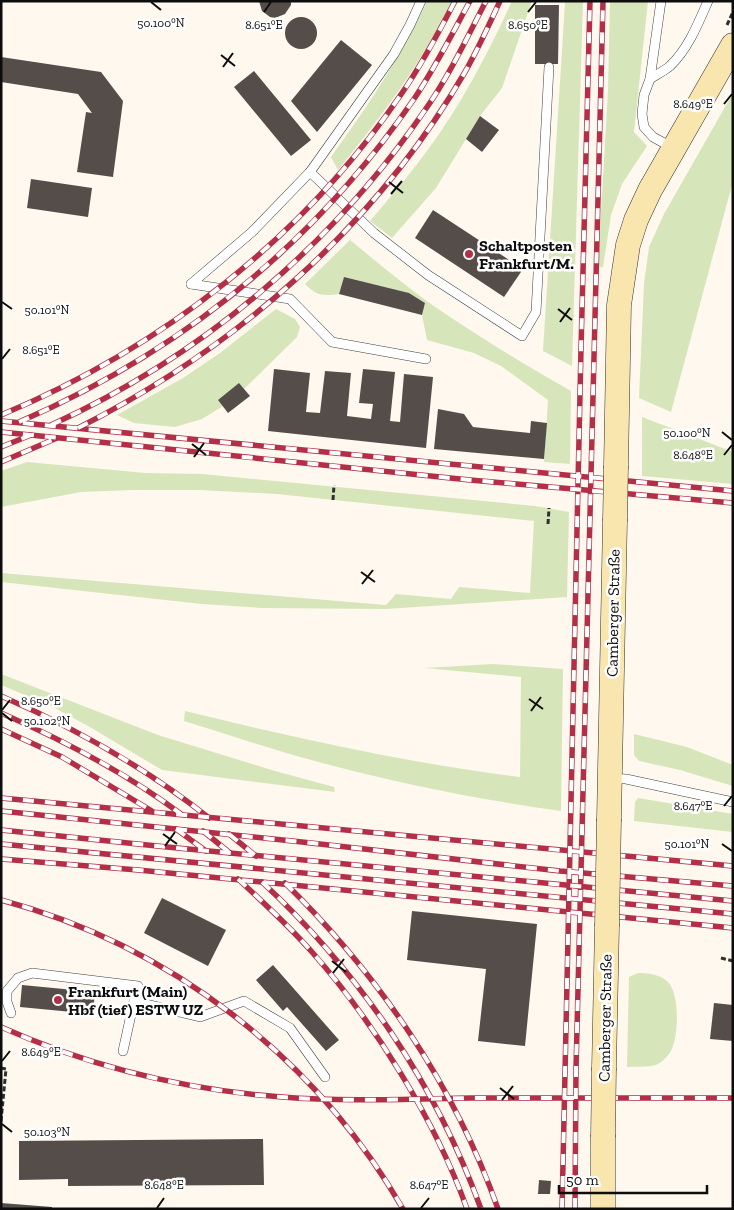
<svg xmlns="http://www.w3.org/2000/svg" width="734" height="1210" viewBox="0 0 734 1210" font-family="'Zilla Slab',serif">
  <rect width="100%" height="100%" fill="#fef8ee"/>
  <g fill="#d7e6ba">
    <path d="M427,1H452C422,63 381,117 338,170L331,157C367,107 401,57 427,1Z"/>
    <path d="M512,1H532L502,88L480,116L436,188L392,238L370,221C402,184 434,145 459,103C479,70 496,36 512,1Z"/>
    <path d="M558,1H583L572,366L543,351L565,3Z"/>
    <path d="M610,1H648L634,132L647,146L622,184L611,215L603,267H598L608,89Z"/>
    <path d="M733,93V181L671,412L639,398L644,284L649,247L664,214Z"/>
    <path d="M350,240C377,262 403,284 431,304C476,335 523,364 571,391L570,464L544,462L548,400L501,366L474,353L427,340L422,315L425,303L409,293L344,277L339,294C322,296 317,296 305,284Z"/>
    <path d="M276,309L295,319L300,327L297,337L244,389L239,383L223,406L202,419L175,427L134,423L117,415L183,378L220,353Z"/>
    <path d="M642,417L733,452V484L642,476Z"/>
    <path d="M27,462L145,473L202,474L535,506L569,512L567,597L386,609L263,608L202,604L1,582V573L386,605L396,594L451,599L459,587L530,593L534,521L277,494L199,490H133L81,492L1,507V471Z"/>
    <path d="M493,664L563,669L561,811C481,800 401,784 322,763C276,751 230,735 184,721L185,711C295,738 407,763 520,777L521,677L425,668Z"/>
    <path d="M1,674L158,735L275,771L334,787L335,792L162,770L88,726L51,706L1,685Z"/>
    <path d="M634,734L687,747L733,765V786L680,770L639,761L634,755Z"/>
    <path d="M638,798L733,814V832L634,821L635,802Z"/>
    <path d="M638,973C647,973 659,974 667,981C680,992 679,1036 671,1051C668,1056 663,1061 658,1064C650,1068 636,1066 627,1067L629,977Z"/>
  </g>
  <g fill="#554d4a">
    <path d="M259,1H291V5L285,14L275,18L270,17L262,11Z"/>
    <path d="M535,5H559L558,64H535Z"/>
    <circle cx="301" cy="33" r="16"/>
    <path d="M341,40L372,65L317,132L291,101Z"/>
    <path d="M1,57L101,72L123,101L113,177L77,172L86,112L92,113L78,94L1,82Z"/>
    <path d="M254,71L311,140L291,156L234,87Z"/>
    <path d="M480,116L499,130L482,152L466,139Z"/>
    <path d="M31,179L92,188L88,217L27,208Z"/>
    <path d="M433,210L523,269L504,297L415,238Z"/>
    <path d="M344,277L409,293L425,303L422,315L339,294Z"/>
    <path d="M274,369L310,373L306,412L320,413L325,371L351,373L347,416L371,419L373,404L359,403L363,369L395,372L390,421L400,422L404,374L433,377L426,448L268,431Z"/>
    <path d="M239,383L250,396L228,413L218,400Z"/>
    <path d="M438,409L464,414L473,427L530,433L531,421L547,423L544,459L434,449Z"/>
    <path d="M162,898L226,930L208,966L144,933Z"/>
    <path d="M412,911L537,924L525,1046L478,1041L486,969L407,960Z"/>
    <path d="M273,965L339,1040L326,1051L287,1007L283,1011L256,980Z"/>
    <path d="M22,985L95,992L93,1014L20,1007Z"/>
    <path d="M714,1003L733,1005V1041L710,1039Z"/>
    <path d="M263,1139L264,1185L68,1186V1179L19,1180V1141Z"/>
    <path d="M539,1180L551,1181L550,1194H538Z"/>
    <path d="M1,1203L52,1207V1209H1Z"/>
  </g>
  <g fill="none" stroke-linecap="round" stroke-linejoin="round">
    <defs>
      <g id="lane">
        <path d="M661,1L650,79L644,95L642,114L644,127L653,137L673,148"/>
        <path d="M650,79C656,75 664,71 670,66C688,49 698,24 708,1"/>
        <path d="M310,172L374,233L428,275L522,336L536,312L549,67"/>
        <path d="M191,284L252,232L310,172L394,54L410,25L421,1"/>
        <path d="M191,284L290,299L332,342L426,359"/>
        <path d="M610,778L626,779L733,802"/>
        <path d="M11,1013L7,1002V991L18,978L32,973L138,986L134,1001"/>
        <path d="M123,1051L134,1001L200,1017L244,1001L290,1028L325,1077"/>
      </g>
      <g id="secondary">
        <path d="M616,466L619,305L628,245L636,220L650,190L733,45"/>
        <path d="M609,819L615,521"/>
        <path d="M604,1068L607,926"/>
        <path d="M603,1209V1137"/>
      </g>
    </defs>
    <use href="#lane" stroke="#404040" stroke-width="10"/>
    <use href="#secondary" stroke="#2f2f2f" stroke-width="25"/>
    <g stroke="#2f2f2f" stroke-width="3" stroke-dasharray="5 2.5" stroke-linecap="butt">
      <path d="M727,25L733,12"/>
      <path d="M333,500L334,485"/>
      <path d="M548,524L549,508"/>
      <path d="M721,958L733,961"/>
      <path d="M1,1068L6,1069L1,1121"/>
    </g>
    <use href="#lane" stroke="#fff" stroke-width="9"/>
    <use href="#secondary" stroke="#f9e6ae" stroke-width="24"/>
    <defs>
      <g id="rail">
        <path d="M1,415C162,348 304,237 402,93C422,64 439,32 455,1"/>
        <path d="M1,421L733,491"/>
        <path d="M19,422C180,352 314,244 414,99C435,68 452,34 470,1"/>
        <path d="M51,425C202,356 331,247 425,110C449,76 467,38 486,1"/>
        <path d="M78,428C236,348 375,227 465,72C478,49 489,25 500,1"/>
        <path d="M1,432L470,480L733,503"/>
        <path d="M1,447L31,435"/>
        <path d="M1,462L57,438"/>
        <path d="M1,696C75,728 146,768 209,818"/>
        <path d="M1,713C65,741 126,773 181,814"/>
        <path d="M1,729L62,757L152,811"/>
        <path d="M1,798L733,866"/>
        <path d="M1,811L302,842L560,871L733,886"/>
        <path d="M176,829L206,851"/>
        <path d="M1,830L167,847L733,901"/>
        <path d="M203,831L230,853"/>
        <path d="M229,834L256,856"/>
        <path d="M1,844L733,914"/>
        <path d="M1,859L138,870L733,928"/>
        <path d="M238,879C263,902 289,926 312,952C373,1021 436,1121 467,1209"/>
        <path d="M262,882C359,972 436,1084 481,1209"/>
        <path d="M285,883C378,974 455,1086 498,1209"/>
        <path d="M1,900C170,945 316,1058 403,1209"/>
        <path d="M1,1027C91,1067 185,1090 282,1097C345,1102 409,1099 472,1098C559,1098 646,1098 733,1098"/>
        <path d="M562,1209L581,349L590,1"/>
        <path d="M575,1209L576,1069L603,1"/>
      </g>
    </defs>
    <use href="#rail" stroke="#b32f48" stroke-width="5.5"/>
    <use href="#rail" stroke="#fff" stroke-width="4" stroke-dasharray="11" stroke-linecap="butt"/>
    <defs>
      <g id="secondary-bridge">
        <path d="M615,521L616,466"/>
        <path d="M607,926L609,819"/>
        <path d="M603,1137L604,1068"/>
      </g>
    </defs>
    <use href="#secondary-bridge" stroke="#2f2f2f" stroke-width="25" stroke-linecap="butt"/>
    <use href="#secondary-bridge" stroke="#f9e6ae" stroke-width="24"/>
  </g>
  <path fill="none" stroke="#0d0d0d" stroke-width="2" d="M151,2L161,10M264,12L271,2M528,12L536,2M221,55L235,66M223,67L233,53M724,104L732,94M389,182L403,193M391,194L402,181M2,302L12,309M558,309L572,320M560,322L570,308M2,359L10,349M722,432L732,440M192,444L206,455M724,455L732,445M194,457L204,443M361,572L375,582M362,584L373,570M529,699L543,709M2,710L10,700M531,711L541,697M2,713L12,721M724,806L732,796M163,834L177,844M722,844L732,851M165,846L175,832M332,961L346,972M333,973L344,959M2,1061L10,1051M500,1088L514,1099M502,1100L513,1086M2,1124L12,1132M157,1208L164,1198M421,1208L429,1198"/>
  <g fill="#b32f48" stroke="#fff" stroke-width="2">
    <circle cx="469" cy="254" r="5"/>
    <circle cx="58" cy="1000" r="5"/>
  </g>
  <g text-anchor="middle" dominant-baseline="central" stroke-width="5" stroke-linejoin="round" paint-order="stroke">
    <g font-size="16" font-weight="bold" fill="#0d0d0d" stroke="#fff" text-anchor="start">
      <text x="479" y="245">Schaltposten<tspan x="479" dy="18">Frankfurt/M.</tspan></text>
      <text x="68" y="991">Frankfurt (Main)<tspan x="68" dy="18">Hbf (tief) ESTW UZ</tspan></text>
    </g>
    <g font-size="16" fill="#0d0d0d" stroke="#fff">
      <text transform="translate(613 613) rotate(-89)">Camberger Straße</text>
      <text transform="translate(605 1018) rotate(-89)">Camberger Straße</text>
    </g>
  </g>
  <g font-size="12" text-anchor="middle" fill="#0d0d0d" stroke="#fff" stroke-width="5" stroke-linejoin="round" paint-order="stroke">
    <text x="161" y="27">50.100°N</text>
    <text x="264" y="29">8.651°E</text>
    <text x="528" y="29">8.650°E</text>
    <text x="693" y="108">8.649°E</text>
    <text x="47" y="314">50.101°N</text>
    <text x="41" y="354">8.651°E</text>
    <text x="687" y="437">50.100°N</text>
    <text x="693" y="459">8.648°E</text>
    <text x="41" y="705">8.650°E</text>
    <text x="47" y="725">50.102°N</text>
    <text x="693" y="810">8.647°E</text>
    <text x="687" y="848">50.101°N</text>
    <text x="41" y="1056">8.649°E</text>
    <text x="47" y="1136">50.103°N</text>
    <text x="164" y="1189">8.648°E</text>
    <text x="429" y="1189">8.647°E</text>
  </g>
  <rect width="734" height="1210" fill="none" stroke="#0d0d0d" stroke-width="5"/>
  <path d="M559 1185v8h148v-8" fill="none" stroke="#0d0d0d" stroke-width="2.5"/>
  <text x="566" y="1185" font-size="15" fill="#0d0d0d" stroke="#ffffff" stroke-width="4" paint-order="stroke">50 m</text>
</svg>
